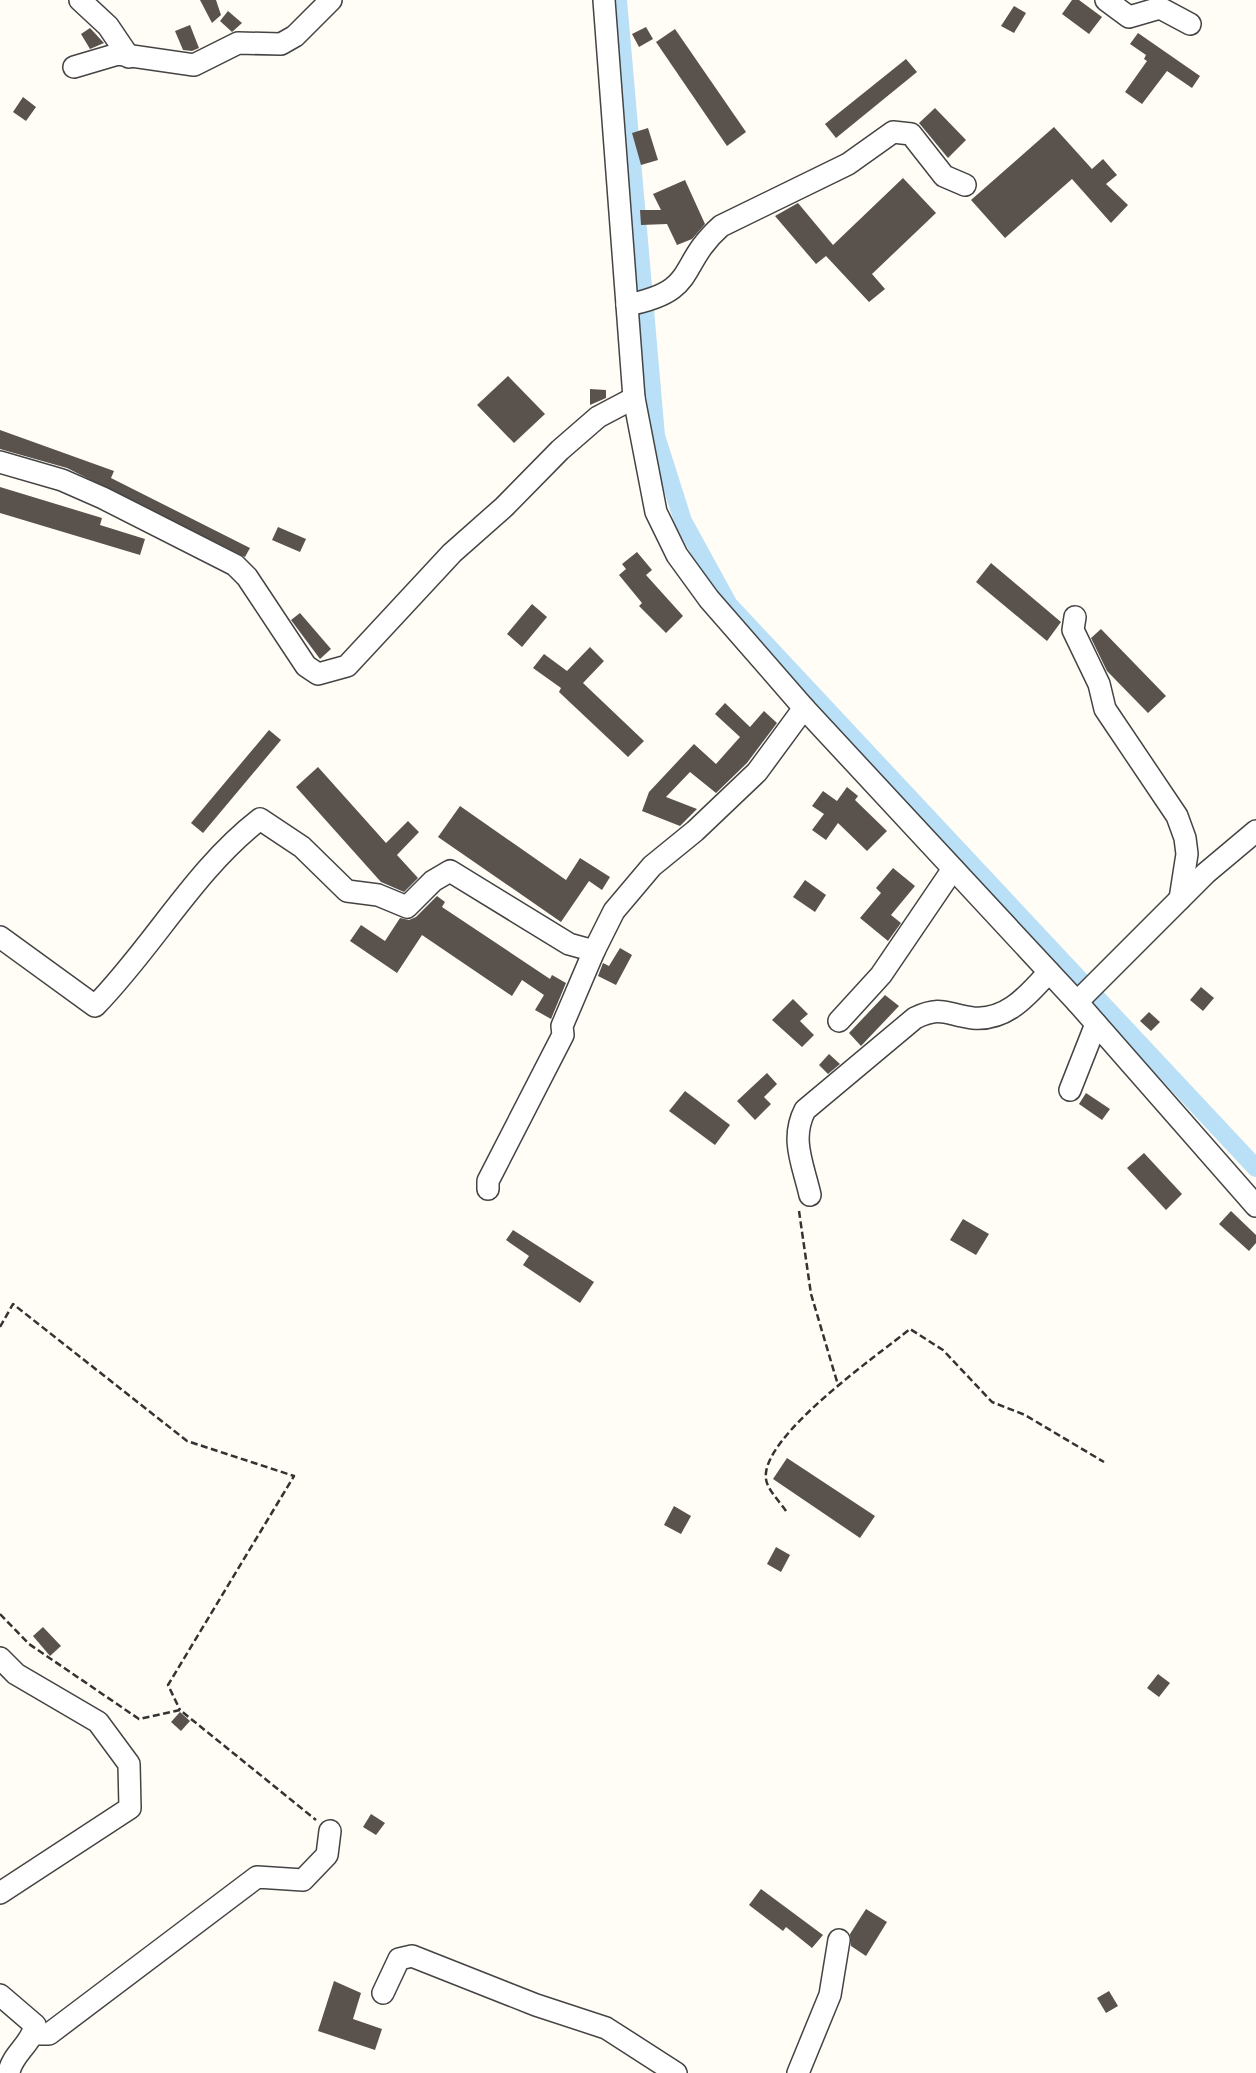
<svg xmlns="http://www.w3.org/2000/svg" width="1256" height="2073" viewBox="0 0 1256 2073" font-family="'Zilla Slab',serif">
  <rect width="100%" height="100%" fill="#fffdf5"/>
  <g fill="none" stroke-linecap="round" stroke-linejoin="round">
    <path stroke="#b9e0f7" stroke-width="18" d="M618,0L656,436L683,521L729,605L1256,1168"/>
  </g>
  <g fill="#5a524d">
    <path d="M200,0H216L221,15L212,23Z"/>
    <path d="M1072,0H1079L1102,17L1089,34L1062,14Z"/>
    <path d="M1014,6L1026,13L1014,33L1001,26Z"/>
    <path d="M228,11L242,23L232,32L220,21Z"/>
    <path d="M190,25L199,48L192,51L183,50L175,31Z"/>
    <path d="M646,27L653,39L639,47L632,34Z"/>
    <path d="M90,28L104,43L90,49L81,34Z"/>
    <path d="M675,29L746,132L727,146L656,42Z"/>
    <path d="M1138,33L1200,76L1192,88L1167,71L1142,104L1125,92L1147,61L1144,59L1146,55L1130,44Z"/>
    <path d="M906,59L917,72L836,138L825,124Z"/>
    <path d="M23,97L36,107L26,121L13,112Z"/>
    <path d="M935,108L966,140L948,158L919,123Z"/>
    <path d="M1054,127L1092,169L1103,159L1117,175L1106,184L1128,205L1111,223L1072,179L1005,238L971,200Z"/>
    <path d="M648,128L658,160L641,165L632,133Z"/>
    <path d="M903,178L936,213L872,274L885,289L869,302L826,256L816,264L775,216L798,203L833,245Z"/>
    <path d="M685,180L705,224L692,239L677,245L667,224L641,225L640,210H661L653,194Z"/>
    <path d="M508,376L545,414L514,443L477,405Z"/>
    <path d="M590,389L606,390V398L590,405Z"/>
    <path d="M0,430L114,471L111,478L250,548L245,557L67,468L0,449Z"/>
    <path d="M0,487L102,518L100,525L145,539L140,555L0,513Z"/>
    <path d="M278,527L306,539L300,552L272,540Z"/>
    <path d="M637,552L652,570L646,575L683,616L666,633L639,606L642,603L619,575L626,569L622,564Z"/>
    <path d="M991,563L1061,622L1047,641L976,582Z"/>
    <path d="M532,604L547,617L522,647L507,634Z"/>
    <path d="M300,613L331,649L320,659L291,620Z"/>
    <path d="M1101,629L1166,696L1148,713L1107,671L1091,638Z"/>
    <path d="M590,647L604,661L583,683L644,741L628,757L559,692L561,688L533,668L544,654L567,671Z"/>
    <path d="M725,703L750,727L764,711L777,723L747,763L716,793L690,772L666,797L697,809L680,826L642,811L649,792L694,744L716,764L740,737L715,714Z"/>
    <path d="M269,730L281,740L203,833L191,823Z"/>
    <path d="M318,767L386,843L408,821L419,832L397,855L418,878L404,892L381,882L296,787Z"/>
    <path d="M847,787L858,796L855,800L887,831L867,851L838,823L826,840L812,830L824,814L812,806L823,791L837,801Z"/>
    <path d="M460,806L566,880L580,858L610,877L602,890L589,881L561,922L438,837Z"/>
    <path d="M893,868L915,886L891,915L901,923L888,941L860,918L881,893L876,888Z"/>
    <path d="M805,880L826,895L815,912L793,897Z"/>
    <path d="M437,896L445,902L442,907L550,979L552,975L566,983L551,1019L535,1010L544,995L522,980L512,996L422,935L397,973L350,941L361,925L385,941L400,918L409,920L416,917Z"/>
    <path d="M620,948L632,955L616,985L598,976L603,963L609,966Z"/>
    <path d="M1201,987L1214,998L1203,1011L1190,1000Z"/>
    <path d="M885,995L899,1006L861,1046L849,1033Z"/>
    <path d="M793,999L808,1014L800,1021L814,1035L802,1047L772,1020Z"/>
    <path d="M1149,1012L1160,1022L1151,1031L1140,1021Z"/>
    <path d="M829,1054L840,1064L828,1074L819,1065Z"/>
    <path d="M767,1073L777,1084L764,1097L771,1104L755,1120L737,1101Z"/>
    <path d="M685,1091L730,1125L715,1145L669,1111Z"/>
    <path d="M1086,1093L1110,1109L1102,1120L1079,1104Z"/>
    <path d="M1144,1153L1182,1194L1166,1210L1127,1168Z"/>
    <path d="M1231,1211L1256,1235V1243L1249,1251L1219,1224Z"/>
    <path d="M963,1219L989,1234L976,1255L950,1240Z"/>
    <path d="M513,1230L594,1282L580,1303L523,1265L529,1256L506,1240Z"/>
    <path d="M787,1458L875,1516L860,1538L773,1479Z"/>
    <path d="M674,1506L691,1516L681,1534L664,1525Z"/>
    <path d="M776,1547L790,1555L781,1572L767,1564Z"/>
    <path d="M43,1627L61,1646L50,1656L33,1636Z"/>
    <path d="M1158,1674L1170,1683L1159,1697L1147,1688Z"/>
    <path d="M180,1712L190,1721L181,1731L171,1722Z"/>
    <path d="M371,1814L385,1823L376,1835L363,1827Z"/>
    <path d="M761,1889L823,1935L812,1948L786,1927L783,1931L749,1905Z"/>
    <path d="M866,1909L887,1922L866,1956L851,1946L850,1934Z"/>
    <path d="M334,1981L361,1993L353,2019L382,2029L375,2050L318,2031Z"/>
    <path d="M1109,1991L1118,2006L1106,2013L1097,1998Z"/>
  </g>
  <g fill="none" stroke-linecap="round" stroke-linejoin="round">
    <defs>
      <g id="minor">
        <path d="M80,0L108,26L129,57"/>
        <path d="M604,0L634,398L656,512L677,555L709,599L804,708L1077,1002L1256,1206"/>
        <path d="M1106,0L1129,17L1160,8L1190,24"/>
        <path d="M74,67L118,54L194,65L238,43L281,44L295,36L331,0"/>
        <path d="M627,305C700,291 676,266 721,226L848,164L893,132L911,134L944,176L965,185"/>
        <path d="M0,462L62,480L103,498L235,565L247,577L306,666L318,674L347,666L452,553L504,507L560,450L598,417L634,398"/>
        <path d="M1075,617L1073,630L1099,684L1105,709L1177,816L1185,838L1187,854L1180,899"/>
        <path d="M0,937L95,1006C153,947 194,870 260,819L302,847L347,891L378,895L407,907L433,881L450,871L569,944L594,951L614,911L652,866L695,831L757,772L804,708"/>
        <path d="M1077,1002L1206,873L1256,831"/>
        <path d="M839,1021L881,975L953,869"/>
        <path d="M1070,1090L1096,1024"/>
        <path d="M488,1189V1181L563,1035L562,1026L594,951"/>
        <path d="M810,1195C803,1164 790,1139 805,1110L915,1018C942,1005 947,1015 973,1018C1007,1021 1028,995 1049,972"/>
        <path d="M0,1658L16,1674L98,1722L129,1764L130,1808L0,1893"/>
        <path d="M383,1993L399,1959L412,1956L536,2005L606,2028L676,2073"/>
        <path d="M0,1995L35,2025C32,2044 11,2055 9,2073"/>
        <path d="M34,2034H49L257,1877L303,1880L327,1855L330,1831"/>
        <path d="M798,2073L830,1995L839,1940"/>
      </g>
    </defs>
    <use href="#minor" stroke="#444" stroke-width="24"/>
    <g stroke="#333" stroke-width="2.5" stroke-dasharray="7 3.5" stroke-linecap="butt">
      <path d="M799,1211L811,1294L838,1385"/>
      <path d="M0,1327L13,1304L187,1441L294,1476L168,1685L180,1710"/>
      <path d="M786,1511C780,1502 767,1489 766,1479C760,1437 878,1355 910,1329L943,1350L992,1402L1025,1415L1104,1462"/>
      <path d="M0,1614L29,1644L139,1719L180,1710L316,1820"/>
    </g>
    <use href="#minor" stroke="#fff" stroke-width="21"/>
  </g>
</svg>
